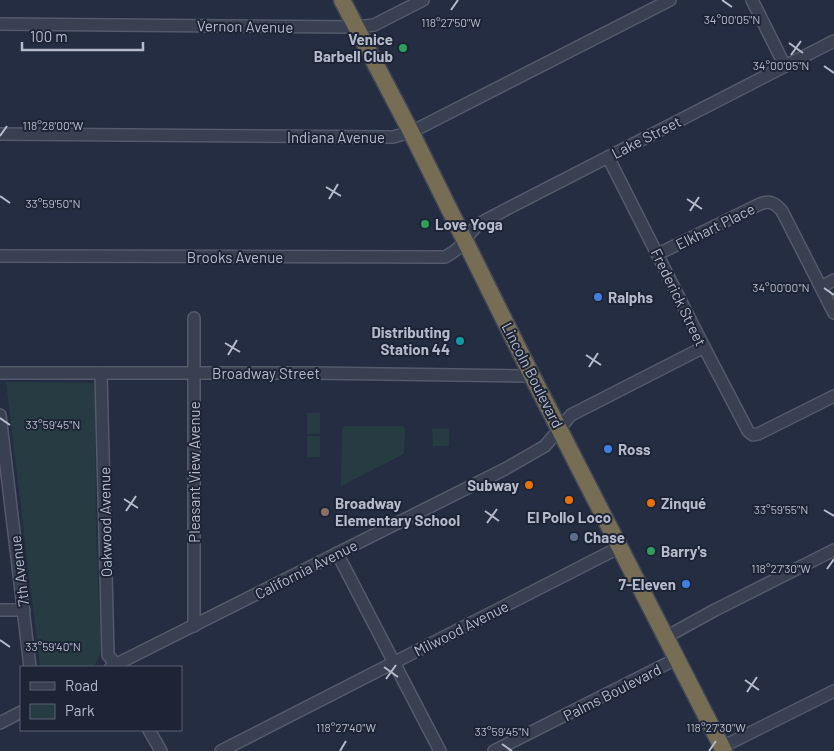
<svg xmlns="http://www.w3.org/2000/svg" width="834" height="751" viewBox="0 0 834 751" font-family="Barlow,sans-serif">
  <rect width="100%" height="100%" fill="#242d41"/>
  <g fill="#263b42">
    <path d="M6,382L95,383L96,527L101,653L95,665L91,667H40Z"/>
    <rect x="307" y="413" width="13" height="21"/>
    <path d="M345,426H403L405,428L404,454L341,486L342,428Z"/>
    <path d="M449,428V446H433L432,429Z"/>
    <rect x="307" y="436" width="13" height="21"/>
  </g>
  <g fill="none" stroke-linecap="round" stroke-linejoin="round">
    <defs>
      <g id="minor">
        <path d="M752,0L785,66"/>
        <path d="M0,24L356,27L374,25L423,0"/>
        <path d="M0,134L393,137L411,132L425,125L670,0"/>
        <path d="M608,157L704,347L748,431L753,435L758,434L834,396"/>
        <path d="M658,254L760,204C770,200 775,203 782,211L834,313"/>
        <path d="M0,256L445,257C463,248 464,238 476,227C483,220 495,216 503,211L834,41"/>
        <path d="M821,287L834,280"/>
        <path d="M0,373H313L532,376"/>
        <path d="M101,373L108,655L118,667"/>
        <path d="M0,415L30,667"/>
        <path d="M337,553L440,751"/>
        <path d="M0,610H24"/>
        <path d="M194,626V318"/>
        <path d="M666,637L715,610L834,550"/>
        <path d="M111,667L505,469L545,446L571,415L704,347"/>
        <path d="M0,723L21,712"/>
        <path d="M149,730L161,751"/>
        <path d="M722,747L834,691"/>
        <path d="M221,751L620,547"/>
        <path d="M494,751L676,659"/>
      </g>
      <path id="highway" d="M342,0L411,132L532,376L724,751"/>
    </defs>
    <use href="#minor" stroke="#535a6b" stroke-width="14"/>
    <use href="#highway" stroke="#404758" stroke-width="19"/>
    <use href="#minor" stroke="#384051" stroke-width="11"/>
    <use href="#highway" stroke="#776d55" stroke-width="16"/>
  </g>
  <path fill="none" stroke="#b5bbcb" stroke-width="2" d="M722,0L732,7M451,10L458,0M789,43L803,53M791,55L801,41M824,66L834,73M0,136L7,126M326,187L341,196M0,196L10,203M329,199L338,184M687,199L702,209M690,211L699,197M824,288L834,295M225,343L240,352M228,355L237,340M586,355L601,365M589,367L598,353M0,418L10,425M124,499L138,508M824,510L834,516M126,511L136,496M485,511L499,521M487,523L497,509M827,569L834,559M0,640L10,647M384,667L398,677M386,679L396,665M745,680L759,690M747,692L757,677M502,744L512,751M340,751L346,741M709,751L716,741"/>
  <g fill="#2e9e5b" stroke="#1d2436" stroke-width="2">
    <circle cx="403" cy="48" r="5"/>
    <circle cx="425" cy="224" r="5"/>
    <circle cx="651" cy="551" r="5"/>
  </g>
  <g fill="#3f7fe0" stroke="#1d2436" stroke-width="2">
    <circle cx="598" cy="297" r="5"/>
    <circle cx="608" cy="449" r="5"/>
    <circle cx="686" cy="584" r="5"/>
  </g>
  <circle fill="#0f9aa8" stroke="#1d2436" stroke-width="2" cx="460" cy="341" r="5"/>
  <g fill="#e8710a" stroke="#1d2436" stroke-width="2">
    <circle cx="529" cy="485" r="5"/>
    <circle cx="569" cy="500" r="5"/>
    <circle cx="651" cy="503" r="5"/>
  </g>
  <circle fill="#8d6e63" stroke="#1d2436" stroke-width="2" cx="325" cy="512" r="5"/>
  <circle fill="#5c6f8a" stroke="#1d2436" stroke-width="2" cx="574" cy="537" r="5"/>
  <g text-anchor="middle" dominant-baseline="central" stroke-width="4" stroke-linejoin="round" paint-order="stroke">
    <g font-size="15" fill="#b5bbcb" stroke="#1d2436">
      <text transform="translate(245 26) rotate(1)">Vernon Avenue</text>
      <text x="336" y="137">Indiana Avenue</text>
      <text transform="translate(646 137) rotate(-27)">Lake Street</text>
      <text transform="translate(715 226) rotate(-26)">Elkhart Place</text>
      <text x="235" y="257">Brooks Avenue</text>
      <text transform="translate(679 297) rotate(64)">Frederick Street</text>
      <text x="266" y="373">Broadway Street</text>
      <text transform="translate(533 375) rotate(63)">Lincoln Boulevard</text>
      <text transform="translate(194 472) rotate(-90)">Pleasant View Avenue</text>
      <text transform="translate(105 522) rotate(-91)">Oakwood Avenue</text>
      <text transform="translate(306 569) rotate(-27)">California Avenue</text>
      <text transform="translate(19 571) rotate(-97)">7th Avenue</text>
      <text transform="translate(461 628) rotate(-27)">Milwood Avenue</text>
      <text transform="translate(612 692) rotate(-27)">Palms Boulevard</text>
    </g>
    <g font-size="15" font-weight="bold" fill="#b5bbcb" stroke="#1d2436" text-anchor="start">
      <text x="393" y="39" text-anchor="end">Venice<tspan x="393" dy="17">Barbell Club</tspan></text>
      <text x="435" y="224">Love Yoga</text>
      <text x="608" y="297">Ralphs</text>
      <text x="450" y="332" text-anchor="end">Distributing<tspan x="450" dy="17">Station 44</tspan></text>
      <text x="618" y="449">Ross</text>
      <text x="519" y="485" text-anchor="end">Subway</text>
      <text x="335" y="503">Broadway<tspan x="335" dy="17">Elementary School</tspan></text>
      <text x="661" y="503">Zinqué</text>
      <text x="569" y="517" text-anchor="middle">El Pollo Loco</text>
      <text x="584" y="537">Chase</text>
      <text x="661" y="551">Barry's</text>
      <text x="676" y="584" text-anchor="end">7-Eleven</text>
    </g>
  </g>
  <g font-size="12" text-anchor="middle" fill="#b5bbcb" stroke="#1d2436" stroke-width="4" stroke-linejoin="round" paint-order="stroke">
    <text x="732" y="24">34°00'05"N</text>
    <text x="451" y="27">118°27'50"W</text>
    <text x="781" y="70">34°00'05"N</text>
    <text x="53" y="130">118°28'00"W</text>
    <text x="53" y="208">33°59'50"N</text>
    <text x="781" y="292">34°00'00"N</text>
    <text x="53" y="429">33°59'45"N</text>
    <text x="781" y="514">33°59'55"N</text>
    <text x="781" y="573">118°27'30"W</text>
    <text x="53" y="651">33°59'40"N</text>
    <text x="346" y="732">118°27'40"W</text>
    <text x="716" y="732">118°27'30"W</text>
    <text x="502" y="736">33°59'45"N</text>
  </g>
  <rect x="20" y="666" width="162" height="65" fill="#1d2436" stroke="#5a6072"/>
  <rect x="30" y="682" width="25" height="8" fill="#384051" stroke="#5a6072"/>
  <text x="65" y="691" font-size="15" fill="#b5bbcb">Road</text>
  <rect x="30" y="704" width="25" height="15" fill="#263b42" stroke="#5a6072"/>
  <text x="65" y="716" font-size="15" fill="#b5bbcb">Park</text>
  <path d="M22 42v8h121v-8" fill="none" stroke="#b5bbcb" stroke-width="2.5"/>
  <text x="30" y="42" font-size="15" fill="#b5bbcb" stroke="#1d2436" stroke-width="4" paint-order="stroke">100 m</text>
</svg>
